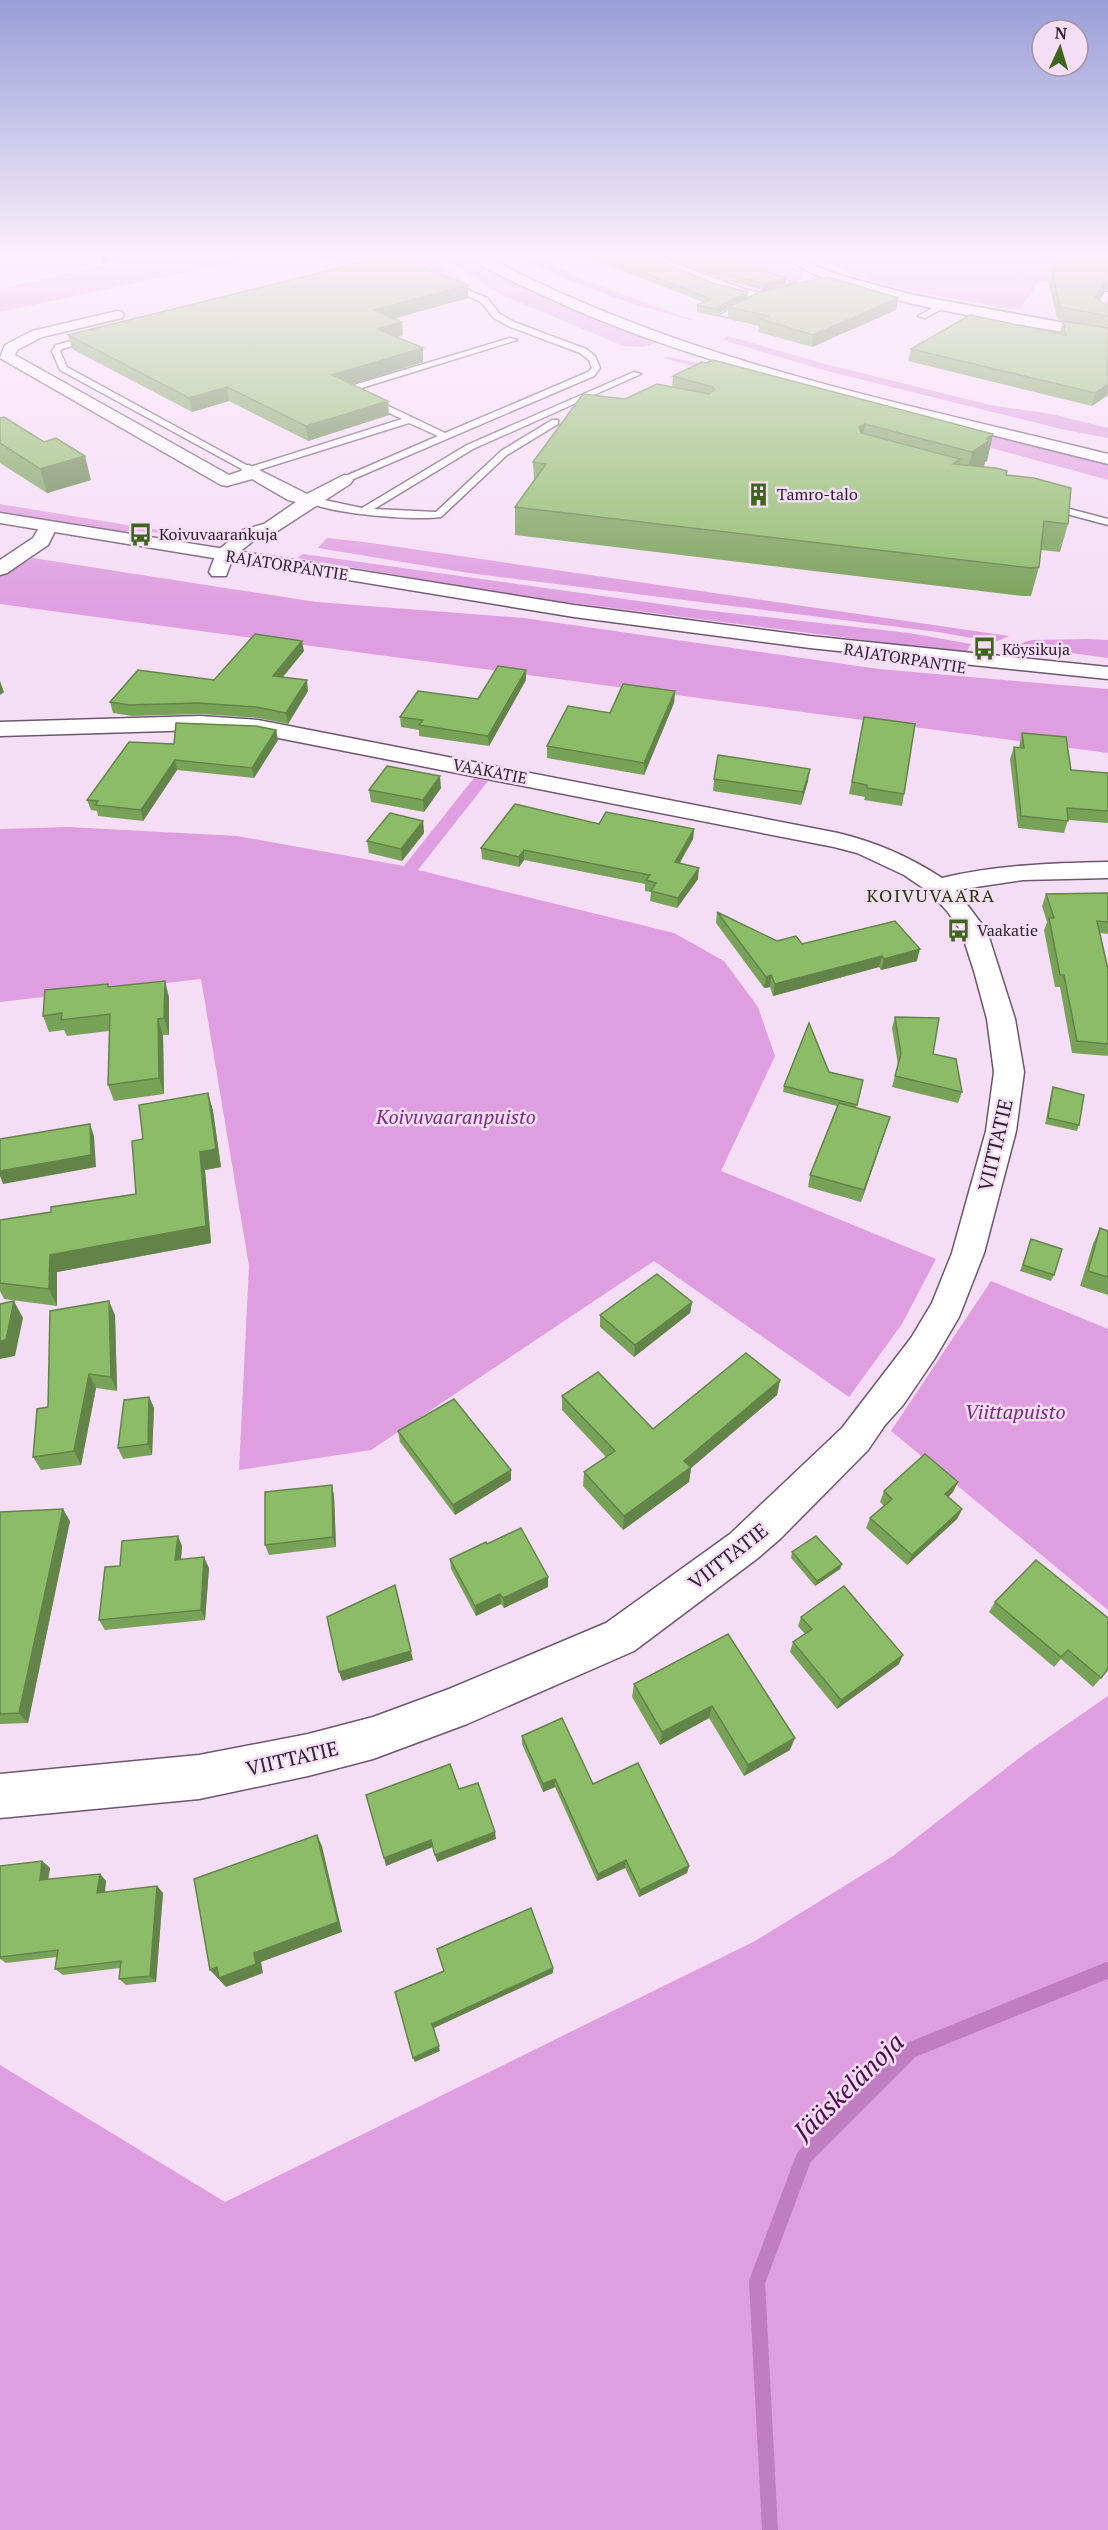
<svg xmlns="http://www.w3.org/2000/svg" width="1108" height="2530" viewBox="0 0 1108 2530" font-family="'PT Serif',serif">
  <rect width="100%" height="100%" fill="#f6ddf6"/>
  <g fill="#df9ee0">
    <path d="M146,256H262L0,312V289Z"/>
    <path d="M403,256H429L466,282C444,284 420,269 403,256Z"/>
    <path d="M441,256H467L530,290L657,342L643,347L623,346L502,295Z"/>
    <path d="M518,256H536L584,280L698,322L632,304L561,277Z"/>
    <path d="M726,256H777L804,273L803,279L792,283L735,263Z"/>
    <path d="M817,256H1056L1108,263V291L1039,281L1019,310C965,300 861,288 817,256Z"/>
    <path d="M828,272H836C921,298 1008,311 1095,325L1088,328L900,293Z"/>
    <path d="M728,336L821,363L990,405L1051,414L1108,428V438L1061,429L831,372L722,340Z"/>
    <path d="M669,357L722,368L1108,464V480L663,358Z"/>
    <path d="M0,504L164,531L161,533C147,531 134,532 119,531C79,528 40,520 0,513Z"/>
    <path d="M327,538L364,542L1009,636L995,642L938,632L469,573L318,548Z"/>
    <path d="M303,554L703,610L909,633L971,644L967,651L926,648L518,596L297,558Z"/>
    <path d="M33,558L316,602L524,618L879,669L1108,689V753L0,604V577Z"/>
    <path d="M1088,639L1108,640V658L1019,646L1024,642L1032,640Z"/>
    <path d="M474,778L488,781L418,870L674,933L724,961L758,1007L775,1056L721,1171L936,1259L902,1324L849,1397L654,1261L371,1450L239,1470L249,1266L201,979L0,1002V829L68,827L237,836L404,866Z"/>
    <path d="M991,1281L1108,1329V1610L891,1431Z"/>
    <path d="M1108,1696V2530H0V2065L225,2202L755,1941L893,1856L1027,1752Z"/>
  </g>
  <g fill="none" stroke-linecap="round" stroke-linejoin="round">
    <path stroke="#c07dc1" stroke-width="16" d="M770,2530L757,2282L804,2157L911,2050L1108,1970"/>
    <defs>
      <g id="lane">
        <path d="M441,281H447L487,298L500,314L514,322L586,349L595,356L600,368L594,376L344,483L339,480L341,478L438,436L409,423L249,473L60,370L52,351L56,345L97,334V338L62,349L60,351L67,367L250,467L402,419L344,392V388L510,338L517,340L355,390L445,433L588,372L592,368L589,360L580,353L508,326L494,318L481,302L441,285Z"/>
        <path d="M1105,292H1108V299L1102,308L1108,313V319L1094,308Z"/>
        <path d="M747,301L754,303L727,317L720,315Z"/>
        <path d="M940,304L947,306L925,318L918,316Z"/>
        <path d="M634,372L641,374L473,449L374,509L436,512L501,451L552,420H558V424L507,455L441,517C417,521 324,514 305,500L310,497L362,508L467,445Z"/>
        <path d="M1047,503L1108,519V525L1044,508V504Z"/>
      </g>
      <g id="street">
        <path d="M639,256H655L747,290L762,293L796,283L803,287L801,290L763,301L744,298L640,259Z"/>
        <path d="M117,311L122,312L124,315L122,318L42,337L17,350L15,355L229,475L241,471L243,466L249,465L307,494L344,475L350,476L353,480L350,484L276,532L257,538L233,557L226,576H212L209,572L217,551L243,530L264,524L296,502L288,500L252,479L227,486L221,485L0,358L5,345L32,331Z"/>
        <path d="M200,716L258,720L838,833C876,842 910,857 942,878C997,865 1052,863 1108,862V878L1023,880L956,890L987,931L1015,1019L1024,1072L1016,1131L984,1253L959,1317L935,1358L903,1405L885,1425L868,1450L781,1538L758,1558L634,1651L467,1724L373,1759L308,1776L199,1799L0,1818V1774L199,1755L308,1734L373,1717L449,1689L606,1623L730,1534L842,1428L911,1338L932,1303L952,1253L986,1131L994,1072L987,1019L974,971L961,931L947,911L929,892L904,875L857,853L834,847L258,734L200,730L0,736V722Z"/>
      </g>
      <g id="secondary">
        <path d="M786,256H800L818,267L842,276L913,295L1108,331V339C1047,329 821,297 786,256Z"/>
        <path d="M48,522L54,523L57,527L48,545L7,573L0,575V560L33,538L42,523Z"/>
      </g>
      <g id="primary">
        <path d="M471,256H486C678,360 897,402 1108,454V464C1023,443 937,421 852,399C745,371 638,341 538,293C521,285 482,269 471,256Z"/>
        <path d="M0,513L574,605L810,636L1108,667V679L810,648L574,617L0,523Z"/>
      </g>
    </defs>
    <use href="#lane" stroke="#6d576d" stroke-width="3"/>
    <use href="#street" stroke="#6d576d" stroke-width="3"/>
    <use href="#secondary" stroke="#6d576d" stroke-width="3"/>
    <use href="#primary" stroke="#6d576d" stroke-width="3"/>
    <use href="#lane" fill="#fff" fill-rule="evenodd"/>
    <use href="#street" fill="#fff" fill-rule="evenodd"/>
    <use href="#secondary" fill="#fff" fill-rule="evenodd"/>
    <use href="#primary" fill="#fff" fill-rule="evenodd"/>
  </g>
  <g fill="#79a259">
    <path d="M584,256H647L747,298L762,290L726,280L660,256H719L786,278L785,284L768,289L898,298L896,310L812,347L758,332L759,326L728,319V308L720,313L719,317L697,312V305L703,302Z"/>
    <path d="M1108,256V290H1105L1098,299L1106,305L1108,296V395L1092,406L908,361L911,349L1060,334L1063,321L1089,325L1057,319L1050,288V280L1053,268Z"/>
    <path d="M468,285V298L394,318L403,335L397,337L423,348V362L352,384L389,415L308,441L229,401L192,412L72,349L68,335Z"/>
    <path d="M673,376L993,434L987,461L985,462L983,467L1006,475L1068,524L1060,552L1041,550L1039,567L1031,596H1023L515,535V507L534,481L533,462L625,399L672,387Z"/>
    <path d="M0,418L91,480L47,493L0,463Z"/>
    <path d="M304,651L283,677L308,691L288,724L258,718L200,714L132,716L113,713L110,702L214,680Z"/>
    <path d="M526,670V680L489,746L419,736V730L401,727L400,717L478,699Z"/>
    <path d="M675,691L674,703L644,775L547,758V746L610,713Z"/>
    <path d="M864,717L904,794L902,806L864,800L865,797L849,794Z"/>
    <path d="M276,730L278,740L254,778L177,770L143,821L98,816L97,811L91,810L87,800L174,744Z"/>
    <path d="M1022,733L1071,770L1108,773V823L1068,820L1064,833L1018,828L1010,759L1014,747H1019Z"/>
    <path d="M714,779L808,781L801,805L713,791Z"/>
    <path d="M441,788L424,812L371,802L369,790Z"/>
    <path d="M423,821L424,833L402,861L369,853L367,841Z"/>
    <path d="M599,824L694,829L693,839L680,863L698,879L677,908L650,901L651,892L645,891V884L524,860L519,867L482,859L481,848Z"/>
    <path d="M1108,893V934L1100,933L1108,969V1056L1072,1053L1060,987H1055L1044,930L1047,922L1042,906L1046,894Z"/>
    <path d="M717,912L777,941L917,961L881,970L879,967L773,996L770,987L764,988L716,923Z"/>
    <path d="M108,984L109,987L169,997V1035H163L164,1094L114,1101L108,1085L109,1031L67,1036L64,1030L49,1032L43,1016Z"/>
    <path d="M895,1017L933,1054L962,1092L958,1103L892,1087L898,1065L892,1028Z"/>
    <path d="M829,1072L863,1080L856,1107L886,1129L861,1202L808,1187L810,1175L837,1106L783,1092L784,1086Z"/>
    <path d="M1053,1087L1079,1125L1077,1131L1045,1124L1051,1094Z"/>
    <path d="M208,1093L213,1111L221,1167L205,1170L211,1243L57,1272V1306L4,1299L0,1291V1220L51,1212L136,1194L143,1139Z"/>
    <path d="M1100,1228L1108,1231V1295L1080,1286L1093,1244Z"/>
    <path d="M1031,1239L1054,1275L1051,1281L1020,1271Z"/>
    <path d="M692,1302L690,1313L634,1357L600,1327V1315Z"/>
    <path d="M115,1315L117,1391L96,1388L81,1465L41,1470L33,1457L48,1407Z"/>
    <path d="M780,1380L777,1395L691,1468L689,1482L623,1530L583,1486L584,1472L606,1457L562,1410V1396L653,1429Z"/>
    <path d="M149,1397L154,1408L152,1455L123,1459L118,1448Z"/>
    <path d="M398,1431L511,1470V1480L455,1515L400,1442Z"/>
    <path d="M332,1485L334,1496L336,1547L269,1555L265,1545Z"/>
    <path d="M884,1491L953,1492L948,1497L962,1509L957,1519L907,1565L866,1528L870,1518L884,1506L880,1502Z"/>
    <path d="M0,1512L70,1521L28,1723L0,1724Z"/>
    <path d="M178,1536L182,1546L181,1560L209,1568L205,1620L105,1630L99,1620L120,1566Z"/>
    <path d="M487,1544L548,1577V1587L504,1608L501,1604L476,1616L451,1569L450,1559Z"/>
    <path d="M792,1552L840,1569L815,1586L791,1558Z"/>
    <path d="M995,1602L1108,1670L1093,1687L1061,1659L1054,1667L989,1612Z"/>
    <path d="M801,1617L899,1664L837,1709L790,1652L793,1642L805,1634L798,1626Z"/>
    <path d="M728,1634L790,1750L744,1776L709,1718L660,1745L632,1697L634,1684Z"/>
    <path d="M522,1736L593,1784L689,1866L687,1873L639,1897L625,1868L597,1881L555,1787L543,1792L522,1744Z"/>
    <path d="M42,1861L50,1868L48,1879L100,1874L106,1881L105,1892L157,1886L163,1893L156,1982L126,1985L119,1979L120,1968L63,1975L55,1969L57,1957L6,1963L0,1959V1866Z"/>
  </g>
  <g fill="#638449">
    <path d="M101,256H122L102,263Z"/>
    <path d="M786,278L785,284L763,291L764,284Z"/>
    <path d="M1108,279L1105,290L1092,308L1095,297Z"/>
    <path d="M468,285V298L375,324L374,310Z"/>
    <path d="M748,292L747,299L729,307L728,308L720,313V306Z"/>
    <path d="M898,298L896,310L812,347L813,335Z"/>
    <path d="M402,322L403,335L378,342L377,329Z"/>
    <path d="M423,348V362L334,390L332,375Z"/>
    <path d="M1108,384V395L1092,406L1095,393Z"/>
    <path d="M227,387L229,401L192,412L189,398Z"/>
    <path d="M388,401L389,415L308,441L306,426Z"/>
    <path d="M865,424L861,450L859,427Z"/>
    <path d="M993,434L987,461L985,462L984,466L966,478L972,452L986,439Z"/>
    <path d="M85,456L91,480L47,493L40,469Z"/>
    <path d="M302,641L304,651L275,686L273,676Z"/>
    <path d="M526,670V680L489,746L488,736Z"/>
    <path d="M307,680L308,691L288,724L286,713Z"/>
    <path d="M0,681L4,692L0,695Z"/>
    <path d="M675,691L674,703L644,775V763Z"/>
    <path d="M276,730L278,740L254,778L252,768Z"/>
    <path d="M175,760L177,770L143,821L141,810Z"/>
    <path d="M810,769L808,781L801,805L803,792Z"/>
    <path d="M440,776L441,788L424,812L423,800Z"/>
    <path d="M423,821L424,833L402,861L401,849Z"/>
    <path d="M694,829L693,839L674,872L675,862Z"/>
    <path d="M524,850V860L519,867V857Z"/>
    <path d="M699,868L698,879L677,908L678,898Z"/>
    <path d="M920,949L917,961L881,970L884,959Z"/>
    <path d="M882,956L879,967L773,996L775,984Z"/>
    <path d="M771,975L770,987L764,988L766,977Z"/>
    <path d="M165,981L169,997V1035L164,1018Z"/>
    <path d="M158,1019L163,1035L164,1094L159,1078Z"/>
    <path d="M208,1093L213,1111L221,1167L205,1170L211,1243L57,1272V1306L49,1289L50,1255L200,1152Z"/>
    <path d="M890,1117L886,1129L861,1202L864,1190Z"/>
    <path d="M90,1124L94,1136L96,1167L3,1184L0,1176V1171Z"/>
    <path d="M14,1301L23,1318L15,1356L0,1359V1341Z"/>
    <path d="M109,1301L115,1315L117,1391L111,1377Z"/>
    <path d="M692,1302L690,1313L634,1357L635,1345Z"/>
    <path d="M89,1374L96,1388L81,1465L74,1451Z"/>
    <path d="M780,1380L777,1395L691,1468L689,1482L623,1530L624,1516L684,1461Z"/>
    <path d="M149,1397L154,1408L152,1455L148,1444Z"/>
    <path d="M511,1470V1480L455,1515L453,1505Z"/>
    <path d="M958,1482L953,1492L940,1505L945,1494Z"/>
    <path d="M332,1485L334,1496L336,1547L333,1537Z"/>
    <path d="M63,1509L70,1521L28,1723L19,1713Z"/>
    <path d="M962,1509L957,1519L907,1565L912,1555Z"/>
    <path d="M178,1536L182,1546L180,1570L175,1560Z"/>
    <path d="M204,1557L209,1568L205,1620L201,1610Z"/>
    <path d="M842,1564L840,1569L815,1586L817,1581Z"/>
    <path d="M548,1577V1587L504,1608L503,1598Z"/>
    <path d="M500,1594L501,1604L476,1616L475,1606Z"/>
    <path d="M411,1651L413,1660L342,1681L339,1672Z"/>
    <path d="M903,1655L899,1664L837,1709L841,1700Z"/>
    <path d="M712,1706L709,1718L660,1745L662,1732Z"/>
    <path d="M795,1738L790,1750L744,1776L748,1765Z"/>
    <path d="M555,1779V1787L543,1792V1784Z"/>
    <path d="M495,1832L496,1839L437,1862L435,1855Z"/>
    <path d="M317,1835L322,1846L342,1932L261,1962L263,1973L226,1987L210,1970L254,1953Z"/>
    <path d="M431,1840L433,1847L386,1866L384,1858Z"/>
    <path d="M626,1860L625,1868L597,1881L598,1874Z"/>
    <path d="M42,1861L50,1868L47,1887L40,1880Z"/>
    <path d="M689,1866L687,1873L639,1897L640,1890Z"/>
    <path d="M100,1874L106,1881L104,1899L97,1893Z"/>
    <path d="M157,1886L163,1893L156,1982L150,1976Z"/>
    <path d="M553,1968V1973L434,2028L440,2051L415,2062L413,2058L432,2024Z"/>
  </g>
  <g fill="#8dbc68" stroke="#638449" stroke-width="1.5">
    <path d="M387,256H392L468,285L374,310L402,322L377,329L423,348L332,375L388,401L306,426L227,387L189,398L68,335Z"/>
    <path d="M600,256H647L715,284L748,292L720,306V310L697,305L711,299Z"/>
    <path d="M678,256H719L786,278L764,284L726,273Z"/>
    <path d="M1075,256H1108V278L1095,297L1108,307V316L1060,307L1053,276V268Z"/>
    <path d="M828,277L898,298L813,335L760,319L768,316L729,307L762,291Z"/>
    <path d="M970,315L1066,335L1063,321L1108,328V384L1095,393L911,349Z"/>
    <path d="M713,360L993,434L986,439L990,440L972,452L865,424L859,427L861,433L960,459L953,464L996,468L1007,471L1006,475L1034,478L1071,488L1068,524L1044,521L1039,567L1031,568L515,507L546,464L533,462L583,394L625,399L657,384L709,394L714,390L713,387L673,376L702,362L706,363Z"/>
    <path d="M4,417L44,442L56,438L85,456L40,469L0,443V418Z"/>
    <path d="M255,634L302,641L273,676L307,680L286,713L256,707L198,703L129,705L110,702L138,670L214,680Z"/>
    <path d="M498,666L526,670L488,736L419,725L423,720L400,717L418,691L478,699Z"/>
    <path d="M623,684L675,691L644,763L547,746L568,706L610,713Z"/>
    <path d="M864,717L915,724L904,794L867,788V785L852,782Z"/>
    <path d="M176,723L256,726L276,730L252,768L175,760L141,810L95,805L98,801L87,800L129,742L174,744Z"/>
    <path d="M1022,733L1066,737L1071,770L1108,773V811L1067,808L1068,821L1021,816L1014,747L1024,748Z"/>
    <path d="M718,755L810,769L803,792L714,779Z"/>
    <path d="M387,766L440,776L423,800L369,790Z"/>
    <path d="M515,804L599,824L606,812L694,829L675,862L699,868L678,898L651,891L656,883L646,880L650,875L524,850L519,857L481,848Z"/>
    <path d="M390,813L423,821L401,849L367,841Z"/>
    <path d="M1108,893V922L1097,921L1108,969V1044L1077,1041L1064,975H1060L1049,918H1054L1046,894Z"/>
    <path d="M717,912L777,941L796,936L802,944L895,921L920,949L884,959L882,956L775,984L771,975L766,977Z"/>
    <path d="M165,981L164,1018L158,1019L159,1078L108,1085L110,1014L61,1020L62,1013L43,1016L45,990L108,984V987Z"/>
    <path d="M895,1017L939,1018L933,1054L956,1059L962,1092L895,1076L901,1054Z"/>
    <path d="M809,1023L829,1072L863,1080L857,1105L784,1086Z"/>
    <path d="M1053,1087L1084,1095L1079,1125L1048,1118Z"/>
    <path d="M208,1093L216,1149L200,1152L206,1226L50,1255L49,1289L0,1283V1220L51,1212V1207L136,1194L132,1141L143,1139L139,1105Z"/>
    <path d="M839,1103L890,1117L864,1190L810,1175Z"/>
    <path d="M90,1124L91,1155L0,1171V1139Z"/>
    <path d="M1100,1228L1108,1231V1277L1088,1271Z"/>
    <path d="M1031,1239L1062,1249L1054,1275L1023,1265Z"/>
    <path d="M657,1274L692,1302L635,1345L600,1315Z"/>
    <path d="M14,1301L6,1340L0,1341V1304Z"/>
    <path d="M109,1301L111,1377L89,1374L74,1451L33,1457L37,1409L48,1407L50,1311Z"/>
    <path d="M746,1353L780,1380L684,1461L691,1467L624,1516L584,1472L615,1451L562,1396L598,1372L653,1429Z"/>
    <path d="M149,1397L148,1444L118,1448L124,1400Z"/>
    <path d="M454,1399L511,1470L453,1505L398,1431Z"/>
    <path d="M925,1454L958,1482L945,1494L962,1509L912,1555L870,1518L892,1499L884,1491Z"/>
    <path d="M332,1485L333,1537L265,1545V1492Z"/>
    <path d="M63,1509L19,1713L0,1714V1512Z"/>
    <path d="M521,1528L548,1577L503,1598L500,1594L475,1606L450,1559L486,1542L487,1544Z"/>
    <path d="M178,1536L175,1560L204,1557L201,1610L99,1620L105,1567L120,1566L122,1541Z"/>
    <path d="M816,1536L842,1564L817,1581L792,1552Z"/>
    <path d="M1036,1560L1108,1618V1669L1101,1678L1068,1650L1061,1657L995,1602Z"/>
    <path d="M395,1585L411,1651L339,1672L327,1617Z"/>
    <path d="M844,1586L903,1655L841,1700L793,1642L812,1629L801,1617Z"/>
    <path d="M728,1634L795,1738L748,1765L712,1706L662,1732L634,1684Z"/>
    <path d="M562,1718L593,1784L638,1763L689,1866L640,1890L626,1860L598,1874L555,1779L543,1784L522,1736Z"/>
    <path d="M450,1764L459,1789L478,1783L495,1832L435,1855L431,1840L384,1858L366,1795Z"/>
    <path d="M317,1835L338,1922L254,1953L256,1964L219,1978L217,1967L210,1970L194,1879Z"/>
    <path d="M42,1861L40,1880L100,1874L97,1893L157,1886L150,1976L119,1979L121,1961L55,1969L58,1950L0,1957V1866Z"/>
    <path d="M531,1908L553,1968L432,2024L439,2046L413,2058L395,1992L444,1971L437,1949Z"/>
  </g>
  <linearGradient id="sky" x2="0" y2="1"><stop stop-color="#989ed8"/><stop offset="0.42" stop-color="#fbf0fb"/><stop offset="1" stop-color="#fbf0fb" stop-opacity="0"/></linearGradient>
  <rect width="1108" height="610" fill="url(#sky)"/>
  <defs>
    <symbol id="building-bare" viewBox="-9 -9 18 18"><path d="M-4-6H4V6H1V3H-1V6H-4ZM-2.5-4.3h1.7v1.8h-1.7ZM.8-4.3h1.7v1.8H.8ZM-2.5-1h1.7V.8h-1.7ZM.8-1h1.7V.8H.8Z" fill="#3f641d" stroke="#f6ddf6" stroke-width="2.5" paint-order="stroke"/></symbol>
    <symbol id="bus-bare" viewBox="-9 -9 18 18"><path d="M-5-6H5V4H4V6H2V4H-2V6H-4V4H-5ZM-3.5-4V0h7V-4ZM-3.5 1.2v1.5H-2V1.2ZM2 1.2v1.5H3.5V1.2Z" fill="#3f641d" stroke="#f6ddf6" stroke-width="2.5" paint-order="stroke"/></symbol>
  </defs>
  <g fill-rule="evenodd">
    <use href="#building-bare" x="742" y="478" width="33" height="33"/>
    <use href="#bus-bare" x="124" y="518" width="33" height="33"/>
    <use href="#bus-bare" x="968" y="632" width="33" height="33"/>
    <use href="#bus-bare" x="942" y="914" width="33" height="33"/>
  </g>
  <g text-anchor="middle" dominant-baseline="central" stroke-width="5" stroke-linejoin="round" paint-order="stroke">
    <g font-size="16" fill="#2c232c" stroke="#f6ddf6" text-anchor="start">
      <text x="777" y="494">Tamro-talo</text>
      <text x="159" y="534">Koivuvaarankuja</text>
      <text x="1002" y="649">Köysikuja</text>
      <text x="977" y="930">Vaakatie</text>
    </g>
    <g font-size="16" fill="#2c232c" stroke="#f6ddf6">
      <text transform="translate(287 565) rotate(9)">RAJATORPANTIE</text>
      <text transform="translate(905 658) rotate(9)">RAJATORPANTIE</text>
      <text transform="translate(490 771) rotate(11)">VAAKATIE</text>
    </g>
    <g font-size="18" letter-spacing="1.5" fill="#213a08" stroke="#f6ddf6">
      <text x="931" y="895">KOIVUVAARA</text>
    </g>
    <g font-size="20" font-style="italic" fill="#7b2b7f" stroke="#f6ddf6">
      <text x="456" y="1116">Koivuvaaranpuisto</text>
      <text x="1015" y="1411">Viittapuisto</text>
    </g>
    <g font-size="20" fill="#2c232c" stroke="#f6ddf6">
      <text transform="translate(995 1145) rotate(-77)">VIITTATIE</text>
      <text transform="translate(728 1556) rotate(-38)">VIITTATIE</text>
      <text transform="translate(292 1758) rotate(-13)">VIITTATIE</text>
    </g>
    <g font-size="26" font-style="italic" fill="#490a4c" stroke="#f6ddf6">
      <text transform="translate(848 2086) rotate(-44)">Jääskelänoja</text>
    </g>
  </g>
  <g transform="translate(1060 48) rotate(4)"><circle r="28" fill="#f6ddf6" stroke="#a593a5" stroke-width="1.5"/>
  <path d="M0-4.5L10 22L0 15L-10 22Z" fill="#3f641d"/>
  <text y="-9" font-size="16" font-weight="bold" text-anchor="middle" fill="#2c232c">N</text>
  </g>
</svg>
